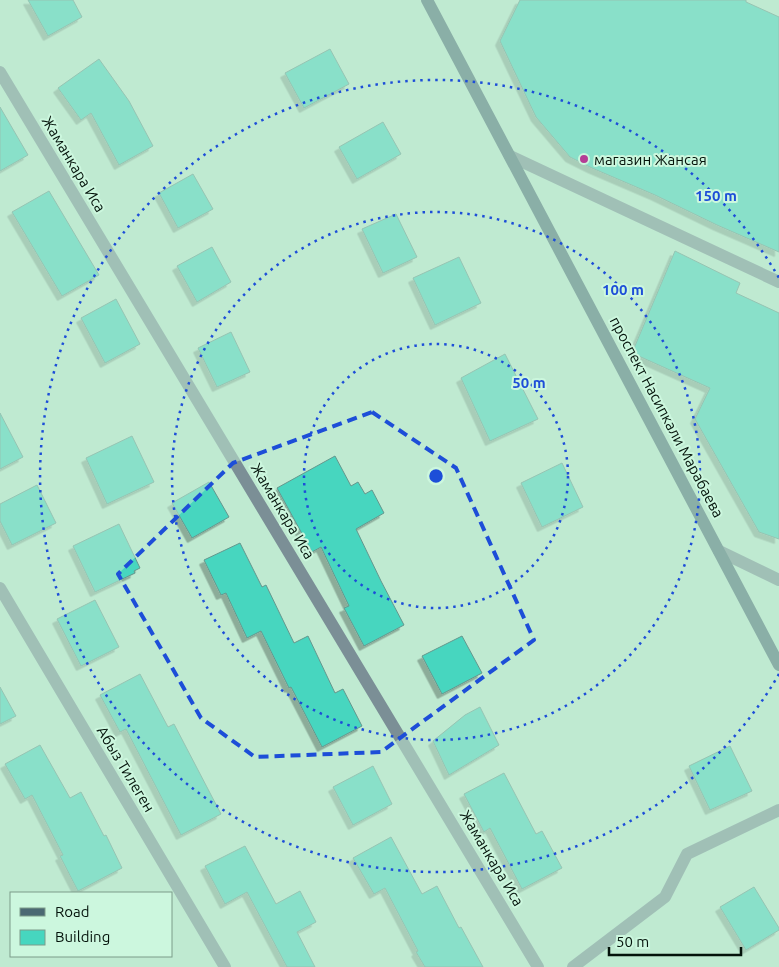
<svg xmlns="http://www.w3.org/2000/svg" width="779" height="967" viewBox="0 0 779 967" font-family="Ubuntu,sans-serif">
  <defs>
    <filter id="shadow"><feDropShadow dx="-4.5" dy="4.5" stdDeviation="0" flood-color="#0004"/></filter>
  </defs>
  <rect width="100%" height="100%" fill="#bfead1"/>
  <g fill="#46d6bf" stroke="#65978d" filter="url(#shadow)">
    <path d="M28,0H73L82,17L48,36Z"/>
    <path d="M520,0H746V2L779,17V252L717,225L655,195L592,168L570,157L536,117L500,41Z"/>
    <path d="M330,49L349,84L304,108L285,73Z"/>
    <path d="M99,59L129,101L153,146L119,165L91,113L81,120L58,88Z"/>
    <path d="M0,107L28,155L0,171Z"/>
    <path d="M383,122L401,154L357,179L339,147Z"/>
    <path d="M193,174L213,209L178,228L159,193Z"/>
    <path d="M49,191L99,275L62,296L12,212Z"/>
    <path d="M396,214L417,257L383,273L362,229Z"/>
    <path d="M212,247L231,282L197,302L177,266Z"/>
    <path d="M675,251L740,283L736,293L779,313V539L759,532L695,419L710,388L632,353Z"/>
    <path d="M459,257L481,303L435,325L413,278Z"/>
    <path d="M116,299L140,344L105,363L81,318Z"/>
    <path d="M231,332L250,372L217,387L198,348Z"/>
    <path d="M505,354L538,419L490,441L461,378Z"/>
    <path d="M0,413L23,457L0,469Z"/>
    <path d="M132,436L154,482L107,504L86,458Z"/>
    <path d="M335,456L351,486L358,482L365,494L372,490L384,513L356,529L381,581L404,625L364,646L344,608L349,606L321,547L312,552L277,488Z"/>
    <path d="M562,463L583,507L542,527L521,483Z"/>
    <path d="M209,482L229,517L192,538L172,503Z"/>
    <path d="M37,485L56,523L12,545L0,521V504Z"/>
    <path d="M119,524L140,568L134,571L135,573L95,592L73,546Z"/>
    <path d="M240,543L262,587L266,585L294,643L308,636L335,693L343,689L362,726L322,747L291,687L289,688L261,631L247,638L226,593L221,595L204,560Z"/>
    <path d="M95,600L119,647L81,666L57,619Z"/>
    <path d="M462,636L482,673L442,694L422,656Z"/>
    <path d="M140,674L168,727L174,724L221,814L181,835L126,729L120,732L100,695Z"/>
    <path d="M0,687L16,716L0,724Z"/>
    <path d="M480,707L499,745L449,775L433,741L465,715Z"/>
    <path d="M40,745L70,798L81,792L104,836L106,835L122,868L78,891L60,856L63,855L32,795L25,799L5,764Z"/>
    <path d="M730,746L752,791L710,810L689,766Z"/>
    <path d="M373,766L392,804L353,825L333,787Z"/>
    <path d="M504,773L536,834L542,831L562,868L522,889L490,828L484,832L464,794Z"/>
    <path d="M391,837L422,894L437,886L459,928L461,927L483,967H425L416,952L418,951L385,888L374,894L353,858Z"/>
    <path d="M245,846L276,904L300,891L316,922L297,932L315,967H287L247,892L225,904L205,866Z"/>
    <path d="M754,887L779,928V930L746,950L720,907Z"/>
  </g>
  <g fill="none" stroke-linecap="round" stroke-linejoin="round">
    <g stroke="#7b8f96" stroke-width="12">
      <path d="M0,72L538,967"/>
      <path d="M510,156L779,282"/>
      <path d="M719,551L779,580"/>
      <path d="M0,588L225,967"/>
      <path d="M573,967L665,897L687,854L779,810"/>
    </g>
    <path stroke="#4b6973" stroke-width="12" d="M427,0L779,665"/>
  </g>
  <path d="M0 0H779V967H0ZM372,412L456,468L534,640L381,752L255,757L201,718L118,574L233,463Z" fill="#bfead1" fill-opacity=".55" fill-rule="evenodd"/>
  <path fill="none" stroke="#1d4ed8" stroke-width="4" stroke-dasharray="10 6" stroke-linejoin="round" d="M372,412L456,468L534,640L381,752L255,757L201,718L118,574L233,463Z"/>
  <g fill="none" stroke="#1d4ed8" stroke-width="2.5" stroke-dasharray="2.5 5">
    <circle cx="436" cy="476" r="132"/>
    <circle cx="436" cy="476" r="264"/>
    <path d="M779 674A396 396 0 1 1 779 278"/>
  </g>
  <circle fill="#b53e95" stroke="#ccf7de" stroke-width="2" cx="584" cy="159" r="5"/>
  <g text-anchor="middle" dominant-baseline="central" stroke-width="4" stroke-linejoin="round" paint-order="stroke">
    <g font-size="15" fill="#04130b" stroke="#ccf7de" text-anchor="start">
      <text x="594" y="159">магазин Жансая</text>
    </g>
    <g font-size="15" fill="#04130b" stroke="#ccf7de">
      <text transform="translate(74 164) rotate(59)">Жаманкара Иса</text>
      <text transform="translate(667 417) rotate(62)">проспект Насипкали Марабаева</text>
      <text transform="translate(283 511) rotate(59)">Жаманкара Иса</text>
      <text transform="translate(126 769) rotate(59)">Абыз Тилеген</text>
      <text transform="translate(492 858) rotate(59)">Жаманкара Иса</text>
    </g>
  </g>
  <circle cx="436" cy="476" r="8" fill="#1d4ed8" stroke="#ccf7de" stroke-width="2.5"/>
  <g font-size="15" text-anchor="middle" font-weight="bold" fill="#1d4ed8" stroke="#ccf7de" stroke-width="4" stroke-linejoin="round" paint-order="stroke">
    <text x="716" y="201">150 m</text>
    <text x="623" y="295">100 m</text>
    <text x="529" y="388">50 m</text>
  </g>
  <rect x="10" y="892" width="162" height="65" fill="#ccf7de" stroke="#7c9c8a"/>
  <rect x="20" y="908" width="25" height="8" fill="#4b6973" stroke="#7c9c8a"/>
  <text x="55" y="917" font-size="15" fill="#04130b">Road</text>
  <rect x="20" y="930" width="25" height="15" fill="#46d6bf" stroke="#7c9c8a"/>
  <text x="55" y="942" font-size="15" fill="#04130b">Building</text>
  <path d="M609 947v8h132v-8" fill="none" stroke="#04130b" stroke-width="2.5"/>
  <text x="616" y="947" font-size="15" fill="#04130b" stroke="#ccf7de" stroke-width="4" paint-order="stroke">50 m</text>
</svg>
